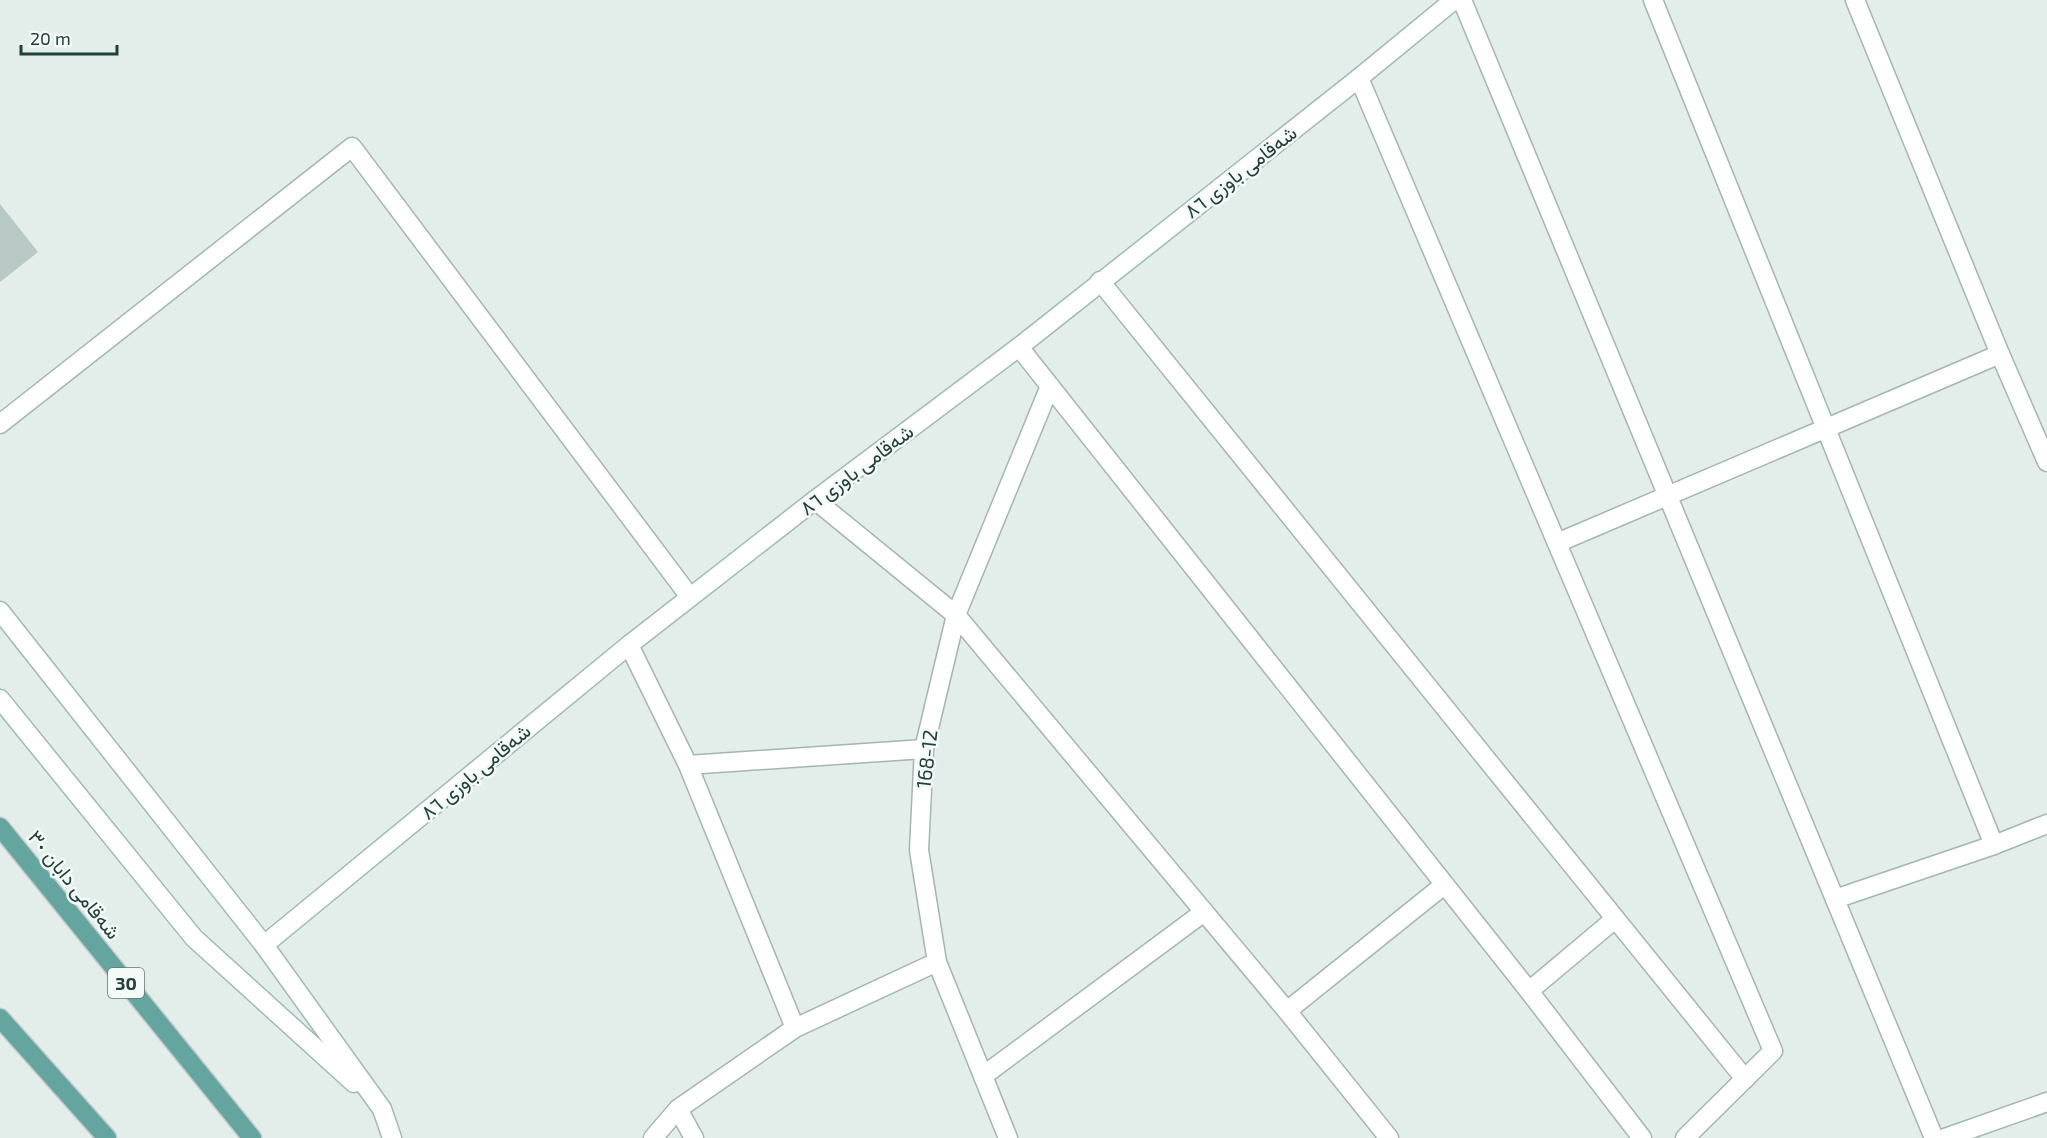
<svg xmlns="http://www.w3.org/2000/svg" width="2047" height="1138" viewBox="0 0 2047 1138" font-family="'Exo 2',Vazirmatn,sans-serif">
  <rect width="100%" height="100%" fill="#e3edea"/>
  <path fill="#b8c8c4" d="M0,204L38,252L0,282Z"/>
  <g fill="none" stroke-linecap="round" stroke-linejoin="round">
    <defs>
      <g id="street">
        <path d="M1462,0L1934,1138"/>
        <path d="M1653,0L1994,845"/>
        <path d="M1855,0L2000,354L2047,462"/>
        <path d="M1359,78L1773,1051L1685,1138"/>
        <path d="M1100,281L1745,1079"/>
        <path d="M1019,347L1529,991L1642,1138"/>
        <path d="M0,424L352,147L690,597"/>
        <path d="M815,500L956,615L1287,1011L1389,1138"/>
        <path d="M1557,543L2000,354"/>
        <path d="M629,645L688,765L795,1028"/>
        <path d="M688,765L924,749"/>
        <path d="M1835,899L1994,845L2047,824"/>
        <path d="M1529,991L1615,919"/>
        <path d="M1287,1011L1444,885"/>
        <path d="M983,1076L1204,912"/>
        <path d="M678,1109L694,1138"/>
        <path d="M653,1138L678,1109L795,1028L937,962"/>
        <path d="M1008,1138L937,962L919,850L924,749L956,615L1050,386"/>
        <path d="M1945,1138L2047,1102"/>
      </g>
      <g id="secondary">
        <path d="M0,611L264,945L382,1109L392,1138"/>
        <path d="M0,699L194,938L354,1083"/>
        <path d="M264,945L629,645L815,500L1019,347L1359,78L1454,0"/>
      </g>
      <g id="primary">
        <path d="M0,827L252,1138"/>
        <path d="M0,1018L107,1138"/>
      </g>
    </defs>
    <use href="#street" stroke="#a5b6b2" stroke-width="21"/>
    <use href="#secondary" stroke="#a0bab5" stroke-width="21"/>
    <use href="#primary" stroke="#c1cac8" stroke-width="21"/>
    <use href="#street" stroke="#fff" stroke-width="18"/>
    <use href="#secondary" stroke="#fff" stroke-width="18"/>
    <use href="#primary" stroke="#65a59f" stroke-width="18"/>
  </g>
  <g text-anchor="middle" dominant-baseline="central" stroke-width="5" stroke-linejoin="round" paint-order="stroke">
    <rect fill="#f4faf8" stroke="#607874" stroke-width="1.5" x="108" y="968" width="36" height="30" rx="4.5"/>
    <g font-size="18" font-weight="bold" fill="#21403c">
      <text x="126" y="983">30</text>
    </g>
    <g font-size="20" fill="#21403c" stroke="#f4faf8">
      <text transform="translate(1240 171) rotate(-38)">شەقامی باوزی ٨٦</text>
      <text transform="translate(856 469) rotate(-37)">شەقامی باوزی ٨٦</text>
      <text transform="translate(926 759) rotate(-83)">168-12</text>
      <text transform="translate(475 771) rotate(-40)">شەقامی باوزی ٨٦</text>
      <text transform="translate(75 884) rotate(51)">شەقامی دابان ٣٠</text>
    </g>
  </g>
  <path d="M21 45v9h96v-9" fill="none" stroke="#21403c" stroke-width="3"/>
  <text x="30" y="45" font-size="18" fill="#21403c" stroke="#f4faf8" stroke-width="4.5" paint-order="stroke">20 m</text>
</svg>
